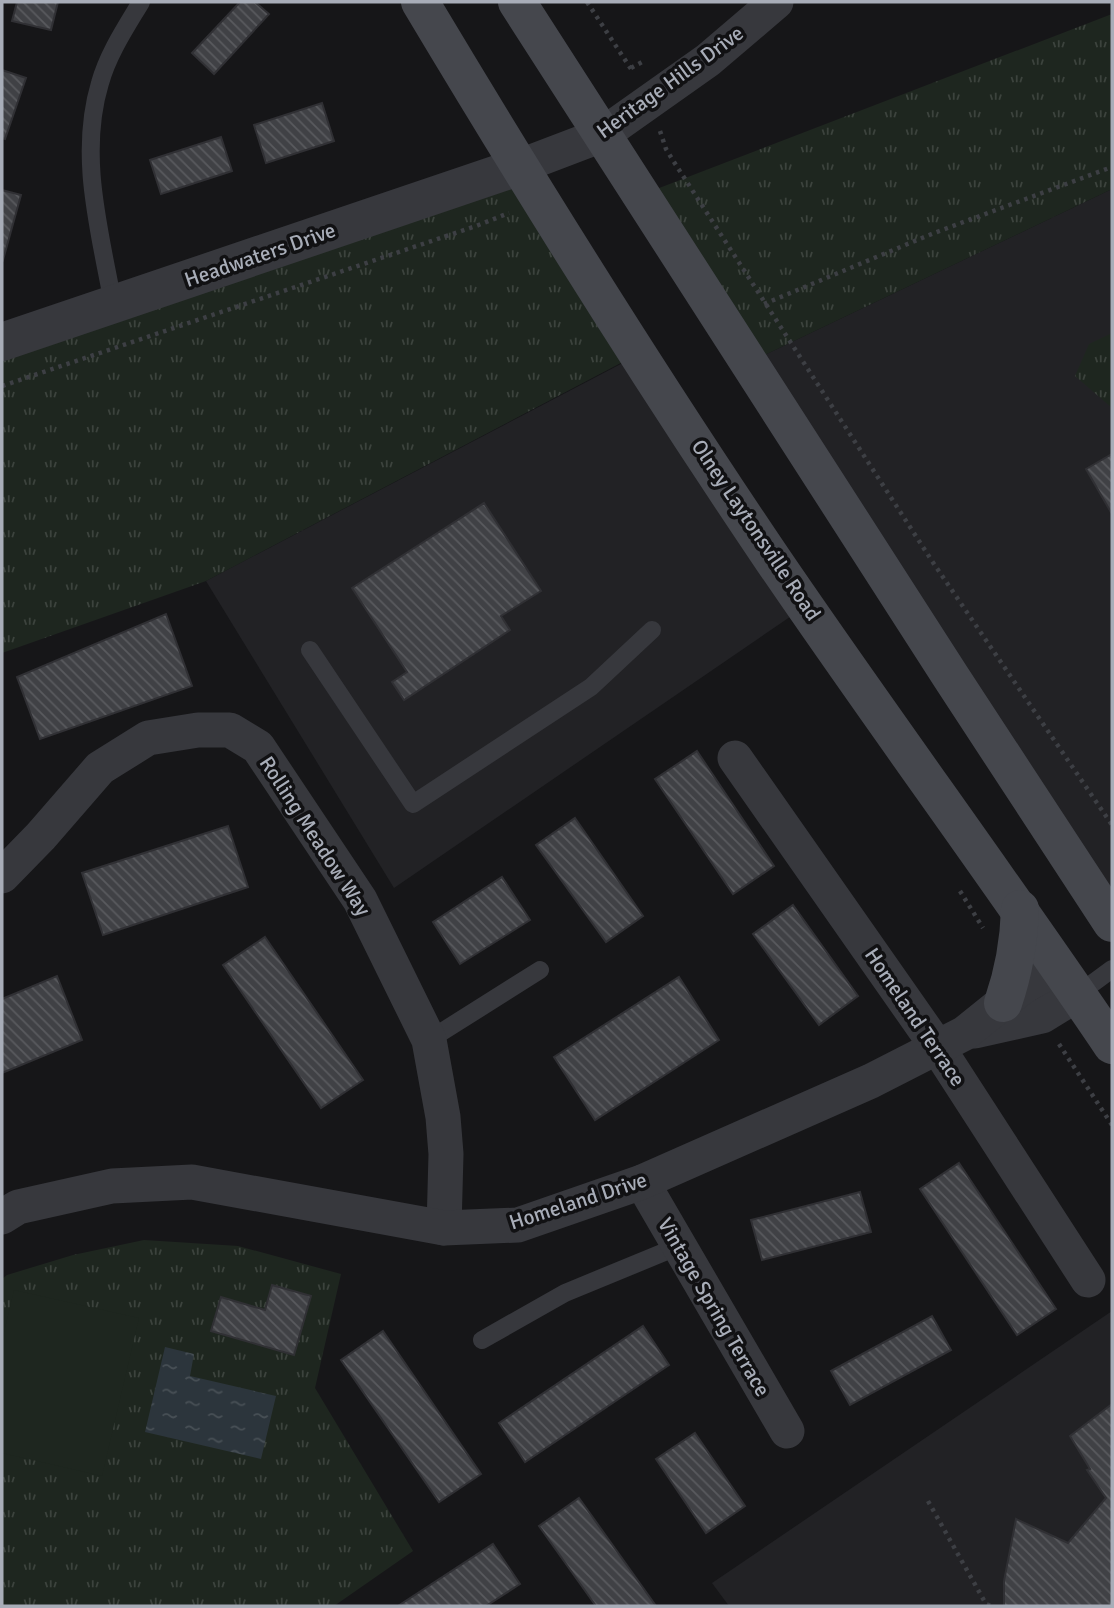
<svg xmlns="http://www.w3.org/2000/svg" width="1114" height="1608" viewBox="0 0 1114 1608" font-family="Signika,sans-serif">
  <defs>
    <pattern id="grass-tufts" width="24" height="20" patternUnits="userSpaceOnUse" patternTransform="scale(1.75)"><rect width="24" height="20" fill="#1e261f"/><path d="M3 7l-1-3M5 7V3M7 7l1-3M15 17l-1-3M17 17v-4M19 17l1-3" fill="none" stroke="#3c433d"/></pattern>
    <pattern id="water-ripples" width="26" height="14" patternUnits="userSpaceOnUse" patternTransform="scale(1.75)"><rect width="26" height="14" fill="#2c353c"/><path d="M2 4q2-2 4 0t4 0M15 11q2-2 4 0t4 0" fill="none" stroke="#485056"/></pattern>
    <pattern id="building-back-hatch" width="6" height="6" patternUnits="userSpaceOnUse" patternTransform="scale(1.75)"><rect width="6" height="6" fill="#404145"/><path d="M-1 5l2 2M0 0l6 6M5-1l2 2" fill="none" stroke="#595a5e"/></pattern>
  </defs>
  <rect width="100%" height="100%" fill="#161618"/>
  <g fill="#222225">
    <path d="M1112,189V923L748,363Z"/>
    <path d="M638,355L806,606L394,888L206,581Z"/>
    <path d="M1112,1311V1606H729L712,1583Z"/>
  </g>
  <g fill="url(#grass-tufts)">
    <path d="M1112,14V189L748,363L641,195Z"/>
    <path d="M518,167L634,356L206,581L2,653V342Z"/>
    <path d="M1112,333V408L1075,376L1089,344Z"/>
    <path d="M144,1240L238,1246L341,1274L315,1388L413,1551L334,1606H2V1279L7,1275L73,1255Z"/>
  </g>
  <path fill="#1e261f" d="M14,1290L139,1318L102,1476L2,1453V1341Z"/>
  <path fill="url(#water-ripples)" d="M165,1347L194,1354L190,1376L276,1396L261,1459L145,1432Z"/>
  <g fill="url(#building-back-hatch)" stroke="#303034" stroke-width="2">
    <path d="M17,2H58L51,30L12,21Z"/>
    <path d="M240,2H255L269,14L214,74L192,53Z"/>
    <path d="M2,70L26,78L5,139L2,138Z"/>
    <path d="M322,103L334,141L266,163L254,125Z"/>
    <path d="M221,137L232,171L161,194L150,160Z"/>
    <path d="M2,190L21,195L3,260L2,259Z"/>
    <path d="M1112,454V514L1086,469Z"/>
    <path d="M484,503L541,591L501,616L510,630L404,700L392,682L407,672L352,588Z"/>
    <path d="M166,614L192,686L40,739L17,677Z"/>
    <path d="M697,751L774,866L733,894L655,779Z"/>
    <path d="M575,818L643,916L606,942L536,845Z"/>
    <path d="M228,826L248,887L103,935L82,873Z"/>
    <path d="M502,877L530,920L460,964L433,922Z"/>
    <path d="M793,905L858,996L819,1025L753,934Z"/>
    <path d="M265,937L363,1080L321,1108L223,965Z"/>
    <path d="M57,976L82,1040L2,1073V999Z"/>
    <path d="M679,977L719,1040L595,1120L554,1057Z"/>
    <path d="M959,1163L1056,1309L1017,1335L920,1189Z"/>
    <path d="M860,1192L871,1232L762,1260L751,1220Z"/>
    <path d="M272,1285L311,1296L294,1355L211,1331L221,1297L265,1310Z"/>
    <path d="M932,1316L951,1350L850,1405L831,1371Z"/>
    <path d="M643,1326L669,1365L525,1462L499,1423Z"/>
    <path d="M383,1331L481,1474L439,1502L341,1360Z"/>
    <path d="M1112,1404V1606H1004V1581L1016,1519L1068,1543L1106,1498L1087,1470L1090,1469L1070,1436Z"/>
    <path d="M695,1433L745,1506L706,1533L656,1459Z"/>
    <path d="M579,1498L656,1606H596L539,1526Z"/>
    <path d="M493,1544L520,1584L486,1606H398Z"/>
  </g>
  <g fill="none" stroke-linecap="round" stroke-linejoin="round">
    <g stroke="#3d3f44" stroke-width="4.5" stroke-dasharray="3.5 5" stroke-linecap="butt">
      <path d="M587,2L633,72"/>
      <path d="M631,68L646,60"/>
      <path d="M660,131L666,149L674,162L932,561L1112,825"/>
      <path d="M764,304L934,233L1112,167"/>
      <path d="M2,386L476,226L509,213"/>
      <path d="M960,891L983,928"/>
      <path d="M1059,1044L1112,1125"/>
      <path d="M928,1501L986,1604L991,1606"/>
    </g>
    <g stroke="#37383d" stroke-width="18">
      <path d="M113,304C100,231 78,156 100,83C108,54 126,27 141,2"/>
      <path d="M310,650L413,804L591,687L652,630"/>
      <path d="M1078,994L1112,969"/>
      <path d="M429,1040L540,970"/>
      <path d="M482,1340L565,1293L679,1246"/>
    </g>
    <g stroke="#37383d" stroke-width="35">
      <path d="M518,167L602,135L708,60L776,2"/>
      <path d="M735,758L938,1048L1088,1280"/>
      <path d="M2,876L41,836L100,768L148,738L198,730H230L258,747L360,900L429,1040L443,1117L446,1154L444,1228"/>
      <path d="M975,1031L1042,1016L1078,994"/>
      <path d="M642,1182L787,1431"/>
      <path d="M2,1217L18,1207L112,1186L192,1182L444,1228L518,1225L642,1182L871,1081L965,1033L1021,988L1059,966"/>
    </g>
    <path stroke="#37383d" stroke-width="38" d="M2,342L518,167"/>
    <g stroke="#45474d" stroke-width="38">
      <path d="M420,2C533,191 650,378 773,560C884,723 1002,882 1112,1045"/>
      <path d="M517,2L951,677L1112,923"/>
      <path d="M1003,1003C1014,971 1019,943 1020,909"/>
    </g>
  </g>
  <g text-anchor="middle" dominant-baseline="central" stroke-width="7" stroke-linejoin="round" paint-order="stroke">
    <g font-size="21" fill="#a8adb8" stroke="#111113">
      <text transform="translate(670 82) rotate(-36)">Heritage Hills Drive</text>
      <text transform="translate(260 255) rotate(-19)">Headwaters Drive</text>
      <text transform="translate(756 530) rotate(56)">Olney Laytonsville Road</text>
      <text transform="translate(315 836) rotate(57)">Rolling Meadow Way</text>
      <text transform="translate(915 1017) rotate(56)">Homeland Terrace</text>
      <text transform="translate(578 1201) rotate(-18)">Homeland Drive</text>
      <text transform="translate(714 1307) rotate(60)">Vintage Spring Terrace</text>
    </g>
  </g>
  <rect width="1114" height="1608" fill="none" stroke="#a8adb8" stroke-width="7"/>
</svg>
